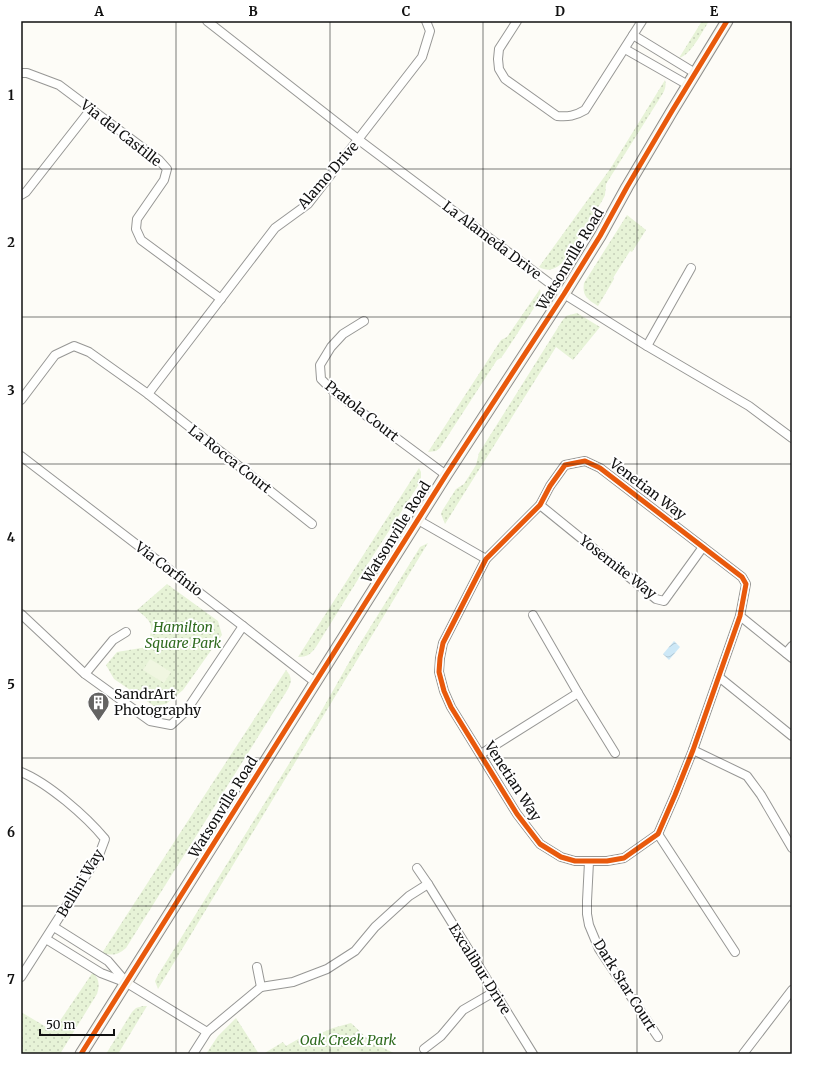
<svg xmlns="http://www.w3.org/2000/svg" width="813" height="1075" viewBox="0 0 813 1075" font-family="Merriweather,serif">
  <defs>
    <pattern id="green-dots" width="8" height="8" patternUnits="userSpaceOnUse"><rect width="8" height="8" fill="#e7f3d7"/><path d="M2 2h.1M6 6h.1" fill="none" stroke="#c5cfb8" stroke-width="1.8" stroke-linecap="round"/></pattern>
    <pattern id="water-waves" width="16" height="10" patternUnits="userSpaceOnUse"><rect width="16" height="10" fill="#cde8f7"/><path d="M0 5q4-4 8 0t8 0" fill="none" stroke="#afc6d3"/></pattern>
  </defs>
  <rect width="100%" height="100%" fill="#fdfcf7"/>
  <g fill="url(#green-dots)">
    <path d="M702,21H709C702,32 691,55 679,58Z"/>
    <path d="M665,80C667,87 664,92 660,98L606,184L605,195L602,201L562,263C554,270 548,272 539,267L610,169Z"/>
    <path d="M627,215L646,230L632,252L630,251L613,278L614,279L598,306C587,299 582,296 584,283Z"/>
    <path d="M540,289L541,297L506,351L501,358L497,360L440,448L436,451L428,452L501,340L507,337Z"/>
    <path d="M577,313L600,327L573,360L556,347L445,524L441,514L442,511L456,489L464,484L476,465L479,453L562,321L566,316Z"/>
    <path d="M419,468L421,472V481L367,565L316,647C311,654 307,657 298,657Z"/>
    <path d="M428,543L158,989L155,981L158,975L318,717L356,650L417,552L420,547Z"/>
    <path d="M167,584L218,621L222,635L183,690L166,704L154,706L114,679L106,665L117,652L147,647C153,626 155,624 137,610Z"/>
    <path d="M286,670C292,677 292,681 288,689L126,948C118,955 113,956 102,953Z"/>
    <path d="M93,972C99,979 100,985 97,994L60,1054H21V1012L53,1031Z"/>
    <path d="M143,1006H147L118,1054H106L132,1012L136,1008Z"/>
    <path d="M236,1018L259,1054H206L218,1036Z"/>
    <path d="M351,1023L371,1042L396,1054H263L283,1042L286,1046L307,1034L309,1038L333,1028Z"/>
  </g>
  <g fill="#f0f6e1">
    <path d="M150,659L171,672L164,683L143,670Z"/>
    <path d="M346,1042L364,1054H338Z"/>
  </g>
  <path fill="url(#water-waves)" d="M674,641L680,647L669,660L663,654Z"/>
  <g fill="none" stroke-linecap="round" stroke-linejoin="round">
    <defs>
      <g id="minor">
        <path d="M207,21L359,140L564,294L647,346L749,406L792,438"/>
        <path d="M517,21L499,49L498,59L499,69L505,79L557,116C568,117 575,116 585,110L642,21"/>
        <path d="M633,35L695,73"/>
        <path d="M625,49L688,85"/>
        <path d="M21,73H27L59,85L159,160L167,169L164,180L137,219L136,229L141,240L221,299"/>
        <path d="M21,195L26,192L91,109"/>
        <path d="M364,321L343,334L331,347L320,365L321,379L333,391L446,475"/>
        <path d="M647,346L691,268"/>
        <path d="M148,394L275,228L308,204L422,57L430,31L426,21"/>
        <path d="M21,400L55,355L74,346L89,352L148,394L312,524"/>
        <path d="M21,456L243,626L315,682"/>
        <path d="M585,461L600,468L742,577L746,584L740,616L693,750L675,795L658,834L624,858L607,861H575L561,857L540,844L517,814L451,707L444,691L439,672L440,658L443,643L486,559L540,505L550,486L565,465Z"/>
        <path d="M540,505L656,599L664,601L703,547"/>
        <path d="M418,520L486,559"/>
        <path d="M21,614L85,674L150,721L171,725L186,711L243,626"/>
        <path d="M533,615L578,693L615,753"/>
        <path d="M740,616L792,658"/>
        <path d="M786,653L792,646"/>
        <path d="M85,674L113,640L126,632"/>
        <path d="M719,677L792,736"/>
        <path d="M693,750L747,776L761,795L792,848"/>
        <path d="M481,754L578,693"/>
        <path d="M21,772C48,783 86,816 105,839L99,855L21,977"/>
        <path d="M658,834L735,952"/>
        <path d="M589,862L587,901V914L589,925L599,949L658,1037"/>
        <path d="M417,868L428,884"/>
        <path d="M54,927L108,961L126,982"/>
        <path d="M46,939L101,973L127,983L207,1032L261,987L293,982L327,969L355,951L375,927L409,896L428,884L533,1054"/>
        <path d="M257,967L261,987"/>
        <path d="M424,1049L441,1036L463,1010L494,992"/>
        <path d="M193,1054L207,1032"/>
        <path d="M743,1054L792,990"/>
      </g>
      <path id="secondary" d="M81,1054L446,475L564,294L600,236L627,187L672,111L727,21"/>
    </defs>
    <use href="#minor" stroke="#979795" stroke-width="10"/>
    <use href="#secondary" stroke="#8e8d8b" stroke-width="13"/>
    <use href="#minor" stroke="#fffffe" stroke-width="8"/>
    <use href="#secondary" stroke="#f6f4eb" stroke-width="11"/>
    <defs>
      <g id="cycleway">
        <path d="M585,461L600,468L742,577L746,584L740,616L693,750L675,795L658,834L624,858L607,861H575L561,857L540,844L517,814L451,707L444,691L439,672L440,658L443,643L486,559L540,505L550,486L565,465Z"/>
        <path d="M81,1054L446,475L564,294L600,236L627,187L672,111L727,21"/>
      </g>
    </defs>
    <use href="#cycleway" stroke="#fff" stroke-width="8"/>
    <use href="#cycleway" stroke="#e8590c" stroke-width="5"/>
  </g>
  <path fill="none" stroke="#111" stroke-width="1" stroke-opacity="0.55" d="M176,21V1054M330,21V1054M483,21V1054M637,21V1054M21,169H792M21,317H792M21,464H792M21,611H792M21,758H792M21,906H792"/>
  <defs>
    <symbol id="building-pin" viewBox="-11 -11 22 30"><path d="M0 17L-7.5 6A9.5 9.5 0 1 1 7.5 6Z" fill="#646362" stroke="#fff"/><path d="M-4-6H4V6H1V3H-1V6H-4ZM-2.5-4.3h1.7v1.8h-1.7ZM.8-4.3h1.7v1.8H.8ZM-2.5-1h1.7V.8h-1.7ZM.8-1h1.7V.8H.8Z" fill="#fff"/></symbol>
  </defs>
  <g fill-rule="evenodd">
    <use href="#building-pin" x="86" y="690" width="25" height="34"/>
  </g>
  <g text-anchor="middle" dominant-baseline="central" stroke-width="4" stroke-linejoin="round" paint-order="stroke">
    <g font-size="14" fill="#111" stroke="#fff">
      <text transform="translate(121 133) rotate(38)">Via del Castille</text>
      <text transform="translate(328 175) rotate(-49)">Alamo Drive</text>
      <text transform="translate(492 240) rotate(37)">La Alameda Drive</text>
      <text transform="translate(570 259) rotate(-59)">Watsonville Road</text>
      <text transform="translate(362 411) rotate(38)">Pratola Court</text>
      <text transform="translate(230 459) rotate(38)">La Rocca Court</text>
      <text transform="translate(648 489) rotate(37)">Venetian Way</text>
      <text transform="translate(396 532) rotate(-58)">Watsonville Road</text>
      <text transform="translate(618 567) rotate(38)">Yosemite Way</text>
      <text transform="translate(169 569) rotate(37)">Via Corfinio</text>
      <text transform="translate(513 781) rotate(57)">Venetian Way</text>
      <text transform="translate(223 807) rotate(-58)">Watsonville Road</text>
      <text transform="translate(80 883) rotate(-59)">Bellini Way</text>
      <text transform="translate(480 969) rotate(58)">Excalibur Drive</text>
      <text transform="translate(625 985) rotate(58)">Dark Star Court</text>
    </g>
    <g font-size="14" font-style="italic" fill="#2f6b1f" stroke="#fff">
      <text x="183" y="627">Hamilton<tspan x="183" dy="16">Square Park</tspan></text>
      <text x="348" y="1040">Oak Creek Park</text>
    </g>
    <g font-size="14" fill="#111" stroke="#fff" text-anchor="start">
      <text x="114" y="694">SandrArt<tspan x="114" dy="16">Photography</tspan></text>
    </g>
  </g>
  <rect width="813" height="1075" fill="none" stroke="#ffffff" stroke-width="44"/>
  <path d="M40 1029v6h74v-6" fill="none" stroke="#111111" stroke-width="2"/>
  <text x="46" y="1029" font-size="12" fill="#111111" stroke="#ffffff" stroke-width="3" paint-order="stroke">50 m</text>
  <rect x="22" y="22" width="769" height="1031" fill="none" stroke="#111" stroke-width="1.5"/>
  <g font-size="13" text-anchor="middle" font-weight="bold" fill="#111">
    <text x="99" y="16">A</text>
    <text x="253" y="16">B</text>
    <text x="406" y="16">C</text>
    <text x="560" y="16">D</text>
    <text x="714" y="16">E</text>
    <text x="11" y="100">1</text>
    <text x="11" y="247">2</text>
    <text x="11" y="395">3</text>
    <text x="11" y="542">4</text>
    <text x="11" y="689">5</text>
    <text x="11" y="837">6</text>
    <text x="11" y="984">7</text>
  </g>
</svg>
